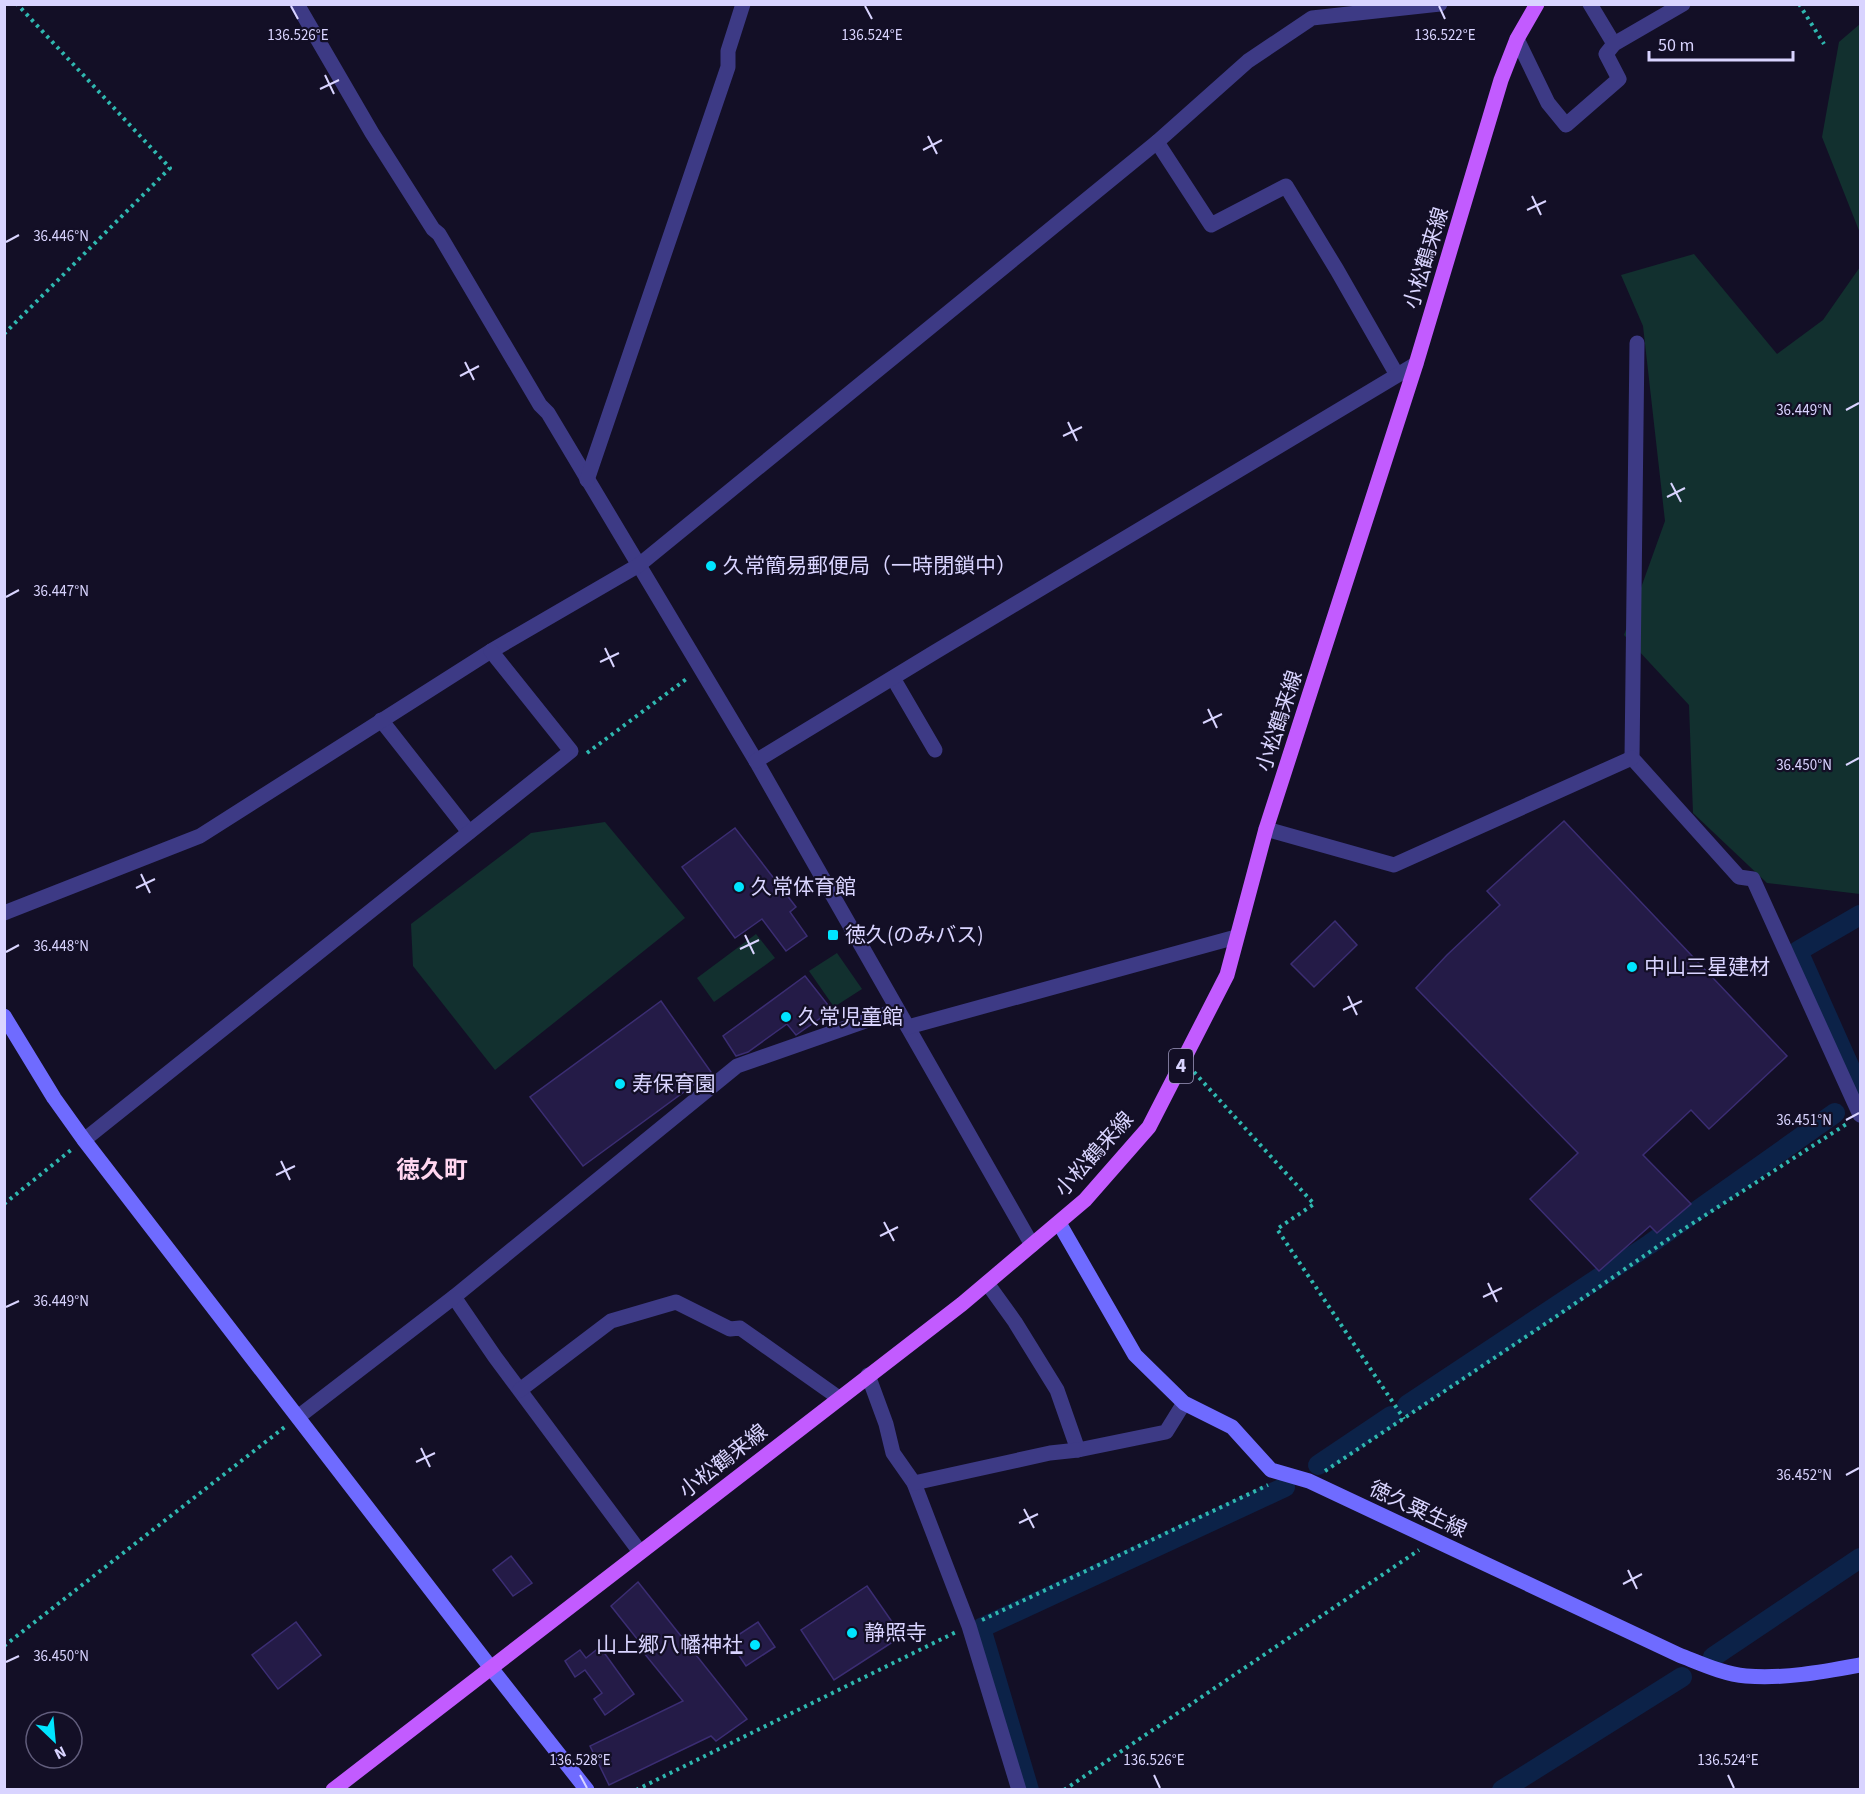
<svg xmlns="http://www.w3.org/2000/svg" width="1865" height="1794" viewBox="0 0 1865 1794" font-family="'Source Sans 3','Noto Sans JP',sans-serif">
  <rect width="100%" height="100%" fill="#130f26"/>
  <g fill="#12302f">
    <path d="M1860,24V233L1822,137L1839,42Z"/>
    <path d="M1694,254L1777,354L1823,320L1860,267V894L1767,883L1693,813L1689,705L1624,635L1665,521L1643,326L1621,275Z"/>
    <path d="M605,822L685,918L495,1070L413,966L411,924L531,833Z"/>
    <path d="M756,934L775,958L714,1002L697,978Z"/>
    <path d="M837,953L862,989L834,1007L809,971Z"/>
  </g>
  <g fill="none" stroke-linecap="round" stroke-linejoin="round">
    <g stroke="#0c2248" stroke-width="20">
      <path d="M1860,915L1798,951L1860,1090"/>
      <path d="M1407,1405L1650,1244L1835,1113"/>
      <path d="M1318,1465L1391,1416"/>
      <path d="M1713,1657L1860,1558"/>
      <path d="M1029,1790L981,1628L1285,1487"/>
      <path d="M1502,1790L1682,1677"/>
    </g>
  </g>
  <g fill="#241b47" stroke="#3b2d73" stroke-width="1.5">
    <path d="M1564,821L1787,1056L1709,1129L1691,1110L1643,1155L1691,1204L1657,1233L1650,1226L1599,1271L1530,1199L1578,1153L1416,988L1447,955L1500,905L1487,891Z"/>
    <path d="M735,828L796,907L790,912L807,936L786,951L762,919L735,938L682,867Z"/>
    <path d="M1335,921L1357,945L1314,987L1291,964Z"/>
    <path d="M805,976L832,1010L796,1035L787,1024L748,1052L736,1056L723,1036Z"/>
    <path d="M661,1001L711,1072L583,1166L530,1097Z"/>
    <path d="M511,1556L532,1583L513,1596L493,1570Z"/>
    <path d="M638,1582L747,1719L716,1741L711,1736L609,1785L590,1746L683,1701L635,1642L638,1640L611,1606Z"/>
    <path d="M867,1586L902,1636L834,1680L801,1630Z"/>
    <path d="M296,1622L321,1655L278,1689L252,1655Z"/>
    <path d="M758,1622L775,1647L746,1666L729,1641Z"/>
    <path d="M600,1647L634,1694L605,1715L594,1699L602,1693L585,1670L575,1677L565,1661L580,1650L586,1658Z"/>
  </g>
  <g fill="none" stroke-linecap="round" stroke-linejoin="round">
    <g stroke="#2fb8b0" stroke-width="4" stroke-dasharray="3 4.5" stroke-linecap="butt">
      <path d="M1799,4L1824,44"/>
      <path d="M4,334L170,168L17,4"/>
      <path d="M587,753L689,677"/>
      <path d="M1194,1072L1314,1204L1277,1229L1404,1419"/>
      <path d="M4,1204L71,1150"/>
      <path d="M1325,1471L1551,1320L1670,1238L1848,1123"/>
      <path d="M982,1620L1268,1485"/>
      <path d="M4,1646L286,1426"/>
      <path d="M636,1790L956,1632"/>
      <path d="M1064,1790L1419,1550"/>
    </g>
    <g stroke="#3d3a85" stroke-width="15">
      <path d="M297,4L372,133L433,229L439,234L540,405L548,413L756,761L1032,1245"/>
      <path d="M1590,4L1614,44"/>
      <path d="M1517,39L1548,103L1566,125L1619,79L1606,54L1614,44L1683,4"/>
      <path d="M1157,142L1211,225L1286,186L1337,270L1397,375"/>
      <path d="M1637,343L1632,758L1739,877L1753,879L1860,1115"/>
      <path d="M587,480L728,67V51L743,4"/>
      <path d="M893,678L935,750"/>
      <path d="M381,720L469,832"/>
      <path d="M756,761L935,652L1416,364"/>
      <path d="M1266,829L1394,865L1632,758"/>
      <path d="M4,913L200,836L491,651L639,565L1157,142L1248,61L1312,18L1440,4"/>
      <path d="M908,1027L1236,937"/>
      <path d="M84,1140L571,751L491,651"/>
      <path d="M987,1283L1015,1322L1057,1390L1078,1450"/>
      <path d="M454,1297L495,1357L640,1552"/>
      <path d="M868,1375L886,1424L893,1453L914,1483L969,1626L1019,1790"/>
      <path d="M520,1390L611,1321L676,1302L730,1329L740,1328L839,1398"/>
      <path d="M298,1417L454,1297L737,1066L897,1010"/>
      <path d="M914,1483L1050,1453L1078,1450L1166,1432L1184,1403"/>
    </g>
    <g stroke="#6f6bff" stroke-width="15">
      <path d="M4,1016L54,1098L84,1140L491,1668L587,1790"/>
      <path d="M1059,1223L1135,1355L1184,1403L1232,1427L1271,1470L1309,1481L1679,1655C1700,1663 1723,1674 1746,1676C1785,1679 1822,1672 1860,1665"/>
    </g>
    <path stroke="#c25bff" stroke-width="15" d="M333,1790L962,1304L1085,1200L1149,1127L1227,975L1266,829L1416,364L1501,80L1517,39L1537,4"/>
  </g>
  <path fill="none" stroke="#d9d4ff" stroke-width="2" d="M291,6L298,19M865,6L872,19M1439,6L1445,19M325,75L334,94M320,89L339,80M928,136L937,154M923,150L942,140M1532,196L1541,215M1527,210L1546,201M6,242L19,235M465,362L474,380M460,376L479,366M1846,410L1859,403M1068,422L1077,441M1063,436L1082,427M1671,483L1681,502M1667,497L1685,488M6,597L19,590M605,648L614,667M600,662L619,653M1208,709L1217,728M1203,723L1222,714M1846,765L1859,758M141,874L150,893M136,888L155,879M745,935L754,954M740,949L759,940M6,952L19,945M1348,996L1357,1015M1343,1010L1362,1001M1846,1120L1859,1113M281,1161L290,1180M276,1175L295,1166M884,1222L894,1241M880,1236L898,1227M1488,1283L1497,1302M1483,1297L1502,1288M6,1307L19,1301M421,1448L430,1467M416,1462L435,1453M1846,1475L1859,1468M1024,1509L1034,1528M1019,1523L1038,1514M1628,1570L1637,1589M1623,1584L1642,1574M6,1662L19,1656M580,1775L587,1788M1154,1775L1160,1788M1728,1775L1734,1788"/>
  <g fill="#00e5ff" stroke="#130f26" stroke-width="2">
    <circle cx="711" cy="566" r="6"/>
    <circle cx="739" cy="887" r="6"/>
    <rect x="827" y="929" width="12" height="12" rx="3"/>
    <circle cx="1632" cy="967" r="6"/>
    <circle cx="786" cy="1017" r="6"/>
    <circle cx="620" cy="1084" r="6"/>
    <circle cx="852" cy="1633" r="6"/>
    <circle cx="755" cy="1645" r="6"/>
  </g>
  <g text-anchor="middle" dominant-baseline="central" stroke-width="4.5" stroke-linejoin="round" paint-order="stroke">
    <rect fill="#130f26" stroke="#9e99be" stroke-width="1.5" x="1169" y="1049" width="24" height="34" rx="4.5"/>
    <g font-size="20" font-weight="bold" fill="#d9d4ff">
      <text x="1181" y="1066">4</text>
    </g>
    <g font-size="21" fill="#d9d4ff" stroke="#130f26">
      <text transform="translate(1426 258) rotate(-73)">小松鶴来線</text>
      <text transform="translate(1279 721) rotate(-72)">小松鶴来線</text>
      <text transform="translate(1094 1154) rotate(-48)">小松鶴来線</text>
      <text transform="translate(723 1461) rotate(-38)">小松鶴来線</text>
      <text transform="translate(1418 1509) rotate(25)">徳久粟生線</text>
    </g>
    <g font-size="21" fill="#d9d4ff" stroke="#130f26" text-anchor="start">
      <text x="723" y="566">久常簡易郵便局（一時閉鎖中）</text>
      <text x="751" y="887">久常体育館</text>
      <text x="845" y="935">徳久(のみバス)</text>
      <text x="1644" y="967">中山三星建材</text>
      <text x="798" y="1017">久常児童館</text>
      <text x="632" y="1084">寿保育園</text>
      <text x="864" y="1633">静照寺</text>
      <text x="743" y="1645" text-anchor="end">山上郷八幡神社</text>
    </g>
    <g font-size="24" font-weight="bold" fill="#ffd6f0" stroke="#130f26">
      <text x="432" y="1170">徳久町</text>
    </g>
  </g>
  <g font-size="15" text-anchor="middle" fill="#d9d4ff" stroke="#130f26" stroke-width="4.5" stroke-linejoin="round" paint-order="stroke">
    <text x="298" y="40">136.526°E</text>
    <text x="872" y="40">136.524°E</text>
    <text x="1445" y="40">136.522°E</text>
    <text x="61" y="241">36.446°N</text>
    <text x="1804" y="415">36.449°N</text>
    <text x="61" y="596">36.447°N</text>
    <text x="1804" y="770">36.450°N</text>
    <text x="61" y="951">36.448°N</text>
    <text x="1804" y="1125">36.451°N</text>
    <text x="61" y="1306">36.449°N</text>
    <text x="1804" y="1480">36.452°N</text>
    <text x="61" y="1661">36.450°N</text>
    <text x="580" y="1765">136.528°E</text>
    <text x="1154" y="1765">136.526°E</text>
    <text x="1728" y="1765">136.524°E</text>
  </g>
  <rect width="1865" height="1794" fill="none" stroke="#d9d4ff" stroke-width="12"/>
  <g transform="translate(54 1740) rotate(154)"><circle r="28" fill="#130f26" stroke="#625e7d" stroke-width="1.5"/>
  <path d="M0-4.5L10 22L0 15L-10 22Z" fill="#00e5ff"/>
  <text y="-9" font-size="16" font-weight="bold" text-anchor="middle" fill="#d9d4ff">N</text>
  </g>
  <path d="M1649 51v9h144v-9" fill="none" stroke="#d9d4ff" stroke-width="3"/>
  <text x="1658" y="51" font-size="18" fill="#d9d4ff" stroke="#130f26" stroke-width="4.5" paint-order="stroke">50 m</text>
</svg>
